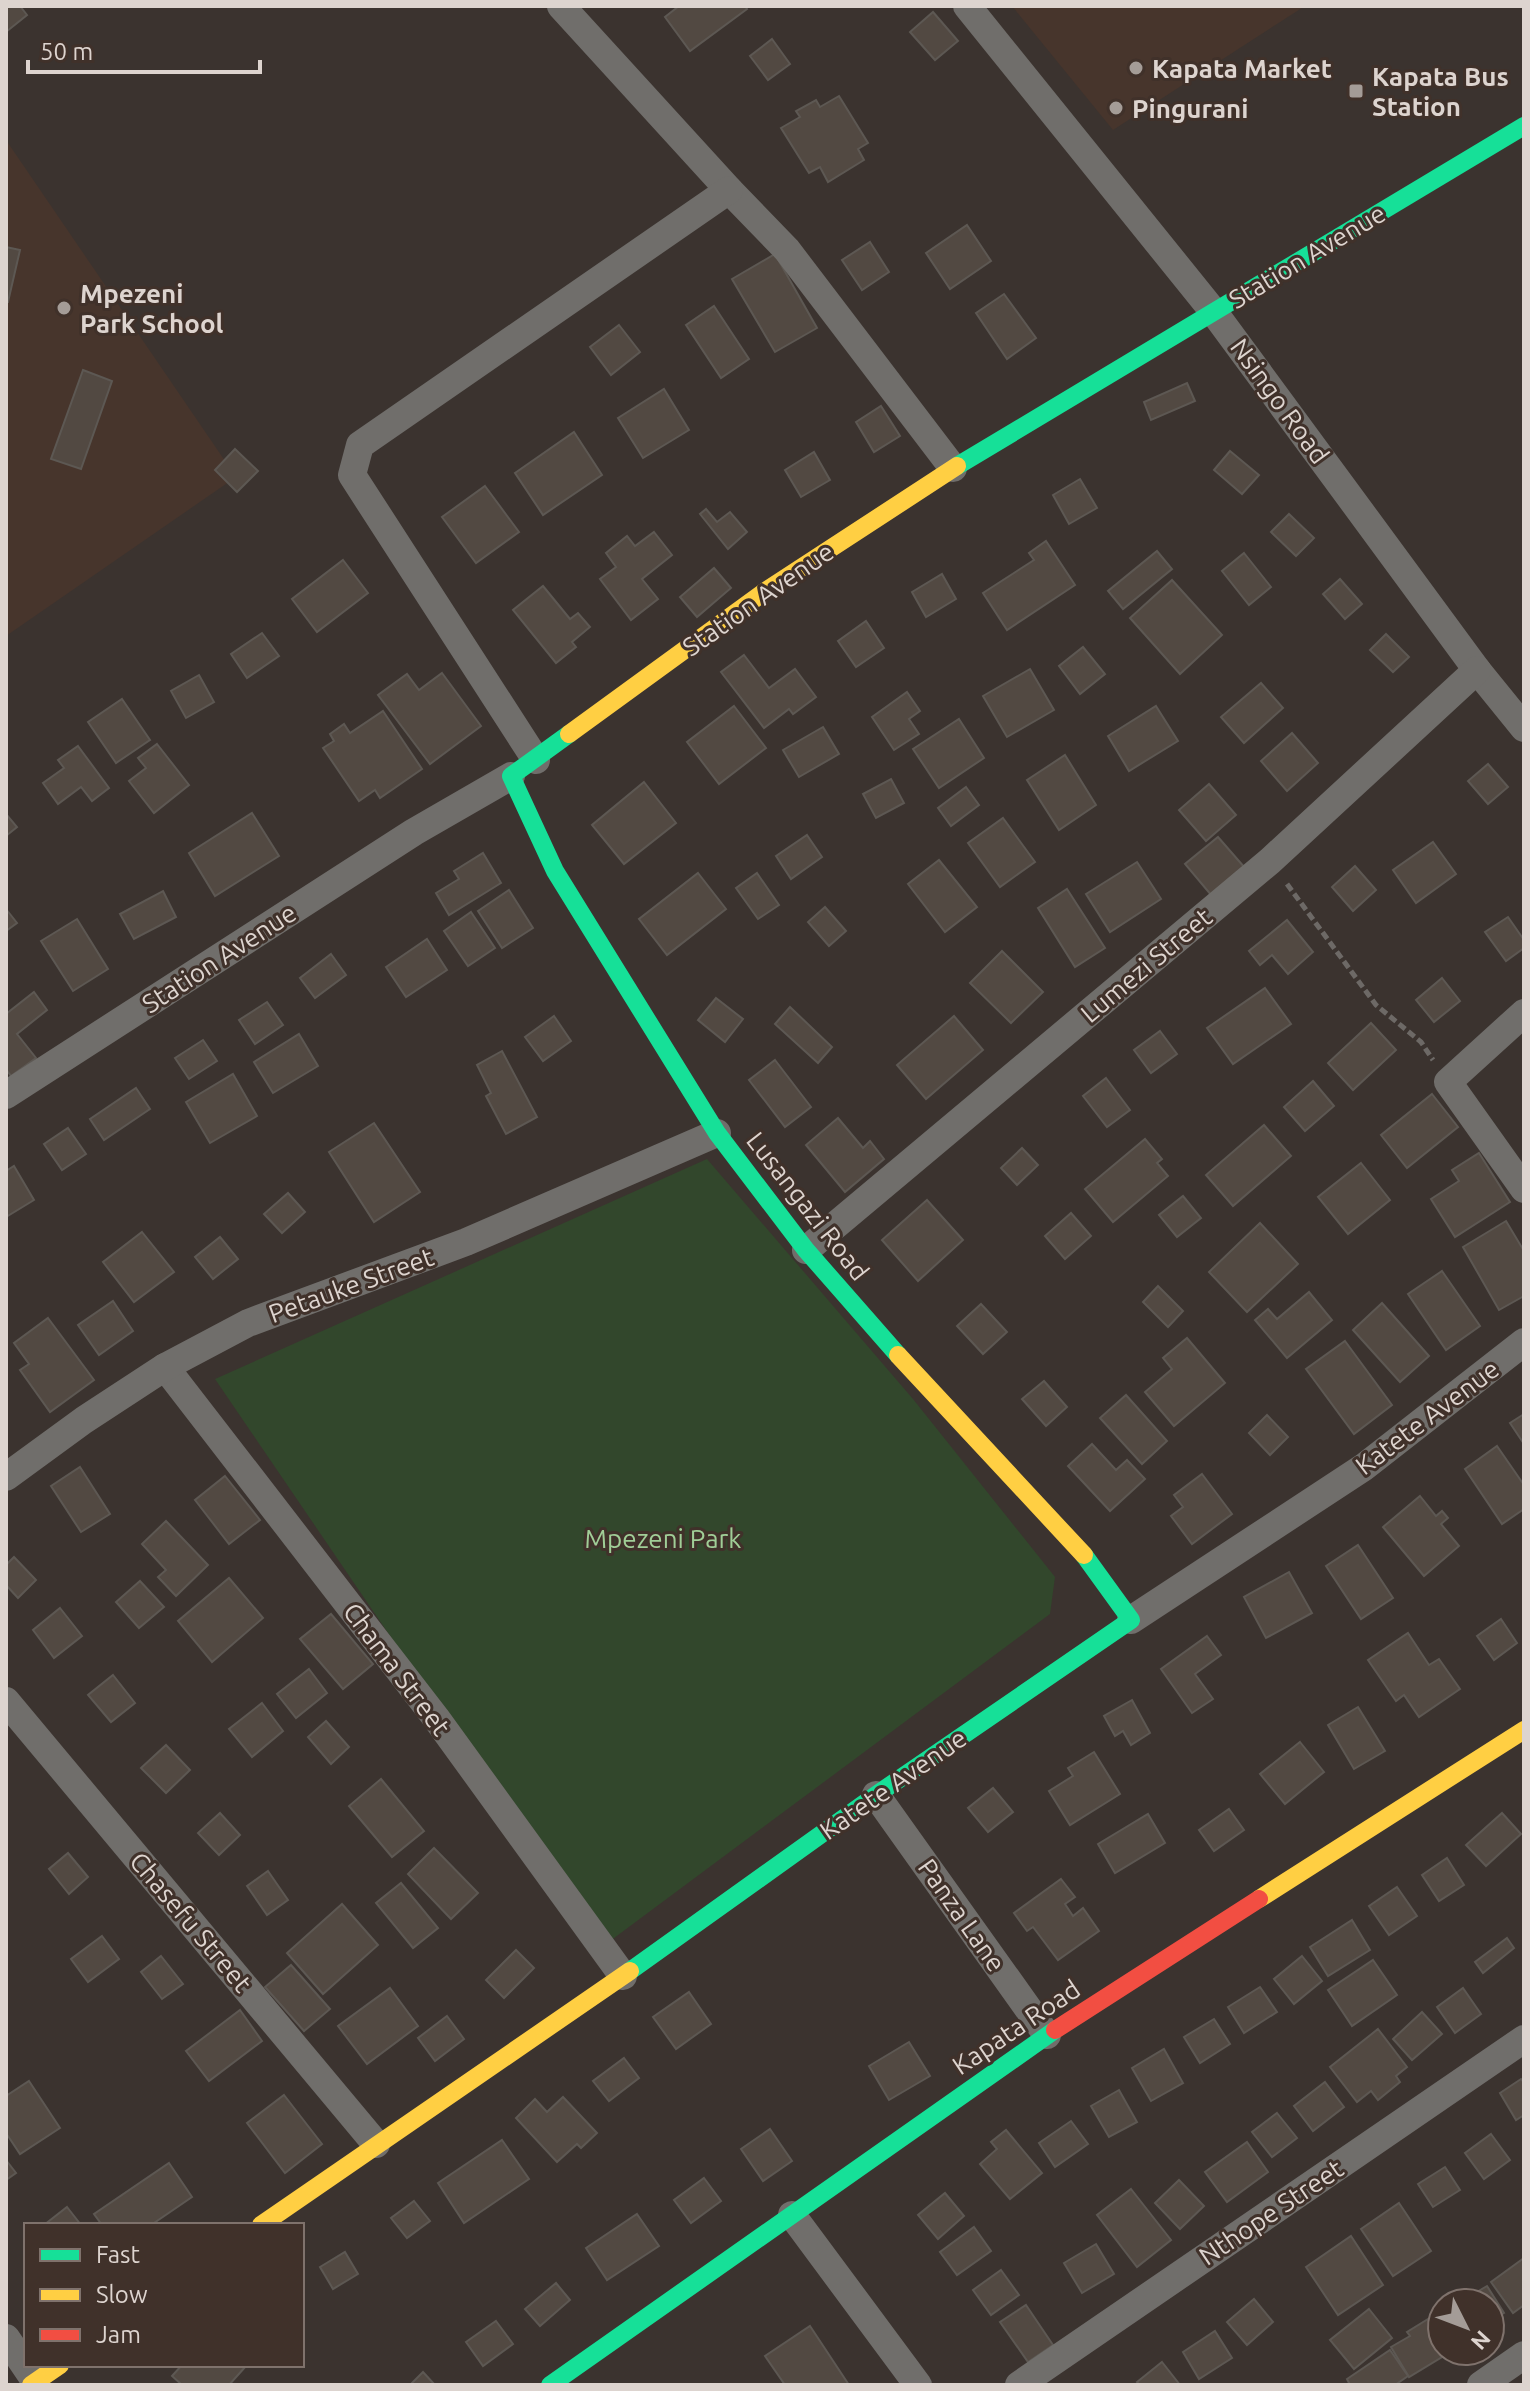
<svg xmlns="http://www.w3.org/2000/svg" width="1530" height="2391" viewBox="0 0 1530 2391" font-family="Ubuntu,sans-serif">
  <rect width="100%" height="100%" fill="#3b332f"/>
  <g fill="#47352c">
    <path d="M1012,6H1305L1113,130Z"/>
    <path d="M6,140L236,477L6,636Z"/>
  </g>
  <path fill="#32472c" d="M707,1159L913,1399L1055,1577L1050,1614L602,1947L215,1379Z"/>
  <g fill="#524942" stroke="#5d5853" stroke-width="2">
    <path d="M6,6H20L27,15L6,32Z"/>
    <path d="M679,6H745L747,9L690,51L665,17Z"/>
    <path d="M933,12L958,41L935,60L910,32Z"/>
    <path d="M772,39L790,64L768,80L750,56Z"/>
    <path d="M839,96L868,143L858,149L864,160L828,182L820,167L809,173L781,128L800,117L796,111L816,100L820,107Z"/>
    <path d="M967,225L991,261L950,289L926,253Z"/>
    <path d="M870,242L889,272L862,290L842,260Z"/>
    <path d="M6,247L20,250L8,302H6Z"/>
    <path d="M775,254L817,328L775,352L732,279Z"/>
    <path d="M1004,294L1036,338L1007,359L976,313Z"/>
    <path d="M714,306L749,359L721,378L686,325Z"/>
    <path d="M619,325L640,352L611,375L590,347Z"/>
    <path d="M83,370L112,381L81,469L51,459Z"/>
    <path d="M1187,383L1195,401L1151,420L1144,402Z"/>
    <path d="M664,389L689,430L643,458L618,418Z"/>
    <path d="M881,406L900,436L874,452L856,422Z"/>
    <path d="M574,432L602,475L543,515L515,473Z"/>
    <path d="M235,449L258,471L237,492L215,470Z"/>
    <path d="M1230,451L1259,475L1242,494L1214,470Z"/>
    <path d="M814,452L830,480L801,497L785,470Z"/>
    <path d="M1080,479L1097,508L1069,524L1053,495Z"/>
    <path d="M485,486L519,532L476,563L442,517Z"/>
    <path d="M706,509L717,522L730,512L747,532L728,549L700,514Z"/>
    <path d="M1289,514L1314,538L1296,556L1271,532Z"/>
    <path d="M654,532L672,555L642,579L658,599L631,620L600,579L616,567L606,553L627,536L635,546Z"/>
    <path d="M1046,541L1075,585L1007,630L983,593L1034,560L1029,553Z"/>
    <path d="M1157,551L1172,569L1123,609L1108,591Z"/>
    <path d="M1244,553L1271,587L1249,605L1222,571Z"/>
    <path d="M343,560L368,593L317,632L292,599Z"/>
    <path d="M714,568L731,588L697,617L680,597Z"/>
    <path d="M942,574L956,599L926,617L912,592Z"/>
    <path d="M1340,579L1362,604L1345,619L1323,594Z"/>
    <path d="M1172,580L1222,635L1180,674L1130,618Z"/>
    <path d="M543,586L570,619L578,613L590,627L572,642L576,647L556,663L513,610Z"/>
    <path d="M866,621L884,648L856,667L838,641Z"/>
    <path d="M262,633L279,656L247,678L231,654Z"/>
    <path d="M1386,634L1409,657L1393,672L1370,650Z"/>
    <path d="M1083,647L1105,674L1080,694L1059,666Z"/>
    <path d="M744,655L769,688L795,669L816,697L793,714L789,709L764,728L721,672Z"/>
    <path d="M1030,669L1054,710L1007,737L983,696Z"/>
    <path d="M442,673L481,726L430,764L378,695L407,674L419,690Z"/>
    <path d="M199,675L214,702L186,718L171,691Z"/>
    <path d="M1261,683L1283,708L1244,743L1221,717Z"/>
    <path d="M907,692L920,711L909,719L919,734L894,750L872,717Z"/>
    <path d="M122,699L150,740L116,763L88,722Z"/>
    <path d="M734,706L766,748L719,784L687,742Z"/>
    <path d="M1156,706L1178,741L1129,771L1108,736Z"/>
    <path d="M383,711L422,769L380,798L375,790L359,801L323,748L334,741L330,734L344,724L350,733Z"/>
    <path d="M959,719L984,758L939,788L913,749Z"/>
    <path d="M823,727L839,754L799,777L783,750Z"/>
    <path d="M1292,733L1318,763L1287,791L1261,761Z"/>
    <path d="M157,744L189,785L154,813L129,781L146,768L138,758Z"/>
    <path d="M78,746L109,788L92,801L81,787L58,804L43,783L64,768L58,760Z"/>
    <path d="M1065,755L1096,805L1059,830L1027,780Z"/>
    <path d="M1488,764L1508,787L1488,804L1468,781Z"/>
    <path d="M891,779L904,803L876,818L863,794Z"/>
    <path d="M644,782L676,823L624,864L592,825Z"/>
    <path d="M1209,784L1236,815L1206,841L1179,810Z"/>
    <path d="M966,787L979,805L951,826L938,808Z"/>
    <path d="M252,813L279,856L215,896L189,853Z"/>
    <path d="M6,814L17,827L6,836Z"/>
    <path d="M1003,818L1035,862L1000,887L968,843Z"/>
    <path d="M807,835L822,857L791,879L776,856Z"/>
    <path d="M1218,837L1245,868L1212,896L1185,864Z"/>
    <path d="M1433,842L1456,874L1416,903L1393,870Z"/>
    <path d="M483,853L501,883L449,915L436,893L459,879L454,871Z"/>
    <path d="M939,860L977,907L945,932L908,884Z"/>
    <path d="M1137,862L1161,899L1110,932L1086,894Z"/>
    <path d="M1355,866L1376,890L1353,911L1332,887Z"/>
    <path d="M698,873L726,909L667,955L639,919Z"/>
    <path d="M757,873L779,905L758,919L736,888Z"/>
    <path d="M1067,889L1105,948L1075,967L1038,908Z"/>
    <path d="M509,890L533,928L502,948L478,911Z"/>
    <path d="M163,891L176,917L134,939L120,914Z"/>
    <path d="M825,907L846,931L829,946L808,922Z"/>
    <path d="M6,909L17,923L6,931Z"/>
    <path d="M471,912L495,948L468,966L444,931Z"/>
    <path d="M1508,917L1524,940V948L1506,961L1485,932Z"/>
    <path d="M77,919L108,969L73,991L41,941Z"/>
    <path d="M1287,920L1313,952L1288,974L1272,955L1260,965L1249,951Z"/>
    <path d="M427,939L447,970L406,997L386,967Z"/>
    <path d="M1002,951L1043,992L1011,1023L970,983Z"/>
    <path d="M331,954L346,975L315,998L300,978Z"/>
    <path d="M1442,978L1460,1001L1434,1022L1416,1000Z"/>
    <path d="M1265,988L1291,1024L1233,1064L1207,1028Z"/>
    <path d="M34,992L47,1010L17,1034L36,1058L11,1076L6,1069V1014Z"/>
    <path d="M716,998L743,1019L725,1042L698,1020Z"/>
    <path d="M267,1002L283,1025L255,1044L239,1020Z"/>
    <path d="M790,1007L832,1047L818,1063L775,1024Z"/>
    <path d="M554,1016L571,1041L543,1061L525,1037Z"/>
    <path d="M954,1016L983,1050L926,1099L897,1065Z"/>
    <path d="M1371,1023L1396,1050L1353,1090L1328,1063Z"/>
    <path d="M1160,1031L1177,1054L1151,1073L1134,1050Z"/>
    <path d="M299,1034L318,1066L273,1093L254,1062Z"/>
    <path d="M203,1040L217,1061L189,1079L175,1058Z"/>
    <path d="M502,1051L537,1117L506,1134L486,1096L491,1093L477,1065Z"/>
    <path d="M775,1060L811,1107L785,1127L749,1080Z"/>
    <path d="M233,1074L257,1116L210,1143L186,1102Z"/>
    <path d="M1106,1078L1130,1110L1107,1127L1083,1096Z"/>
    <path d="M1313,1081L1334,1106L1305,1131L1284,1107Z"/>
    <path d="M136,1088L150,1109L104,1140L90,1119Z"/>
    <path d="M1432,1094L1458,1127L1407,1168L1381,1135Z"/>
    <path d="M838,1118L863,1148L870,1141L884,1159L845,1192L806,1145Z"/>
    <path d="M374,1123L420,1192L374,1222L329,1152Z"/>
    <path d="M1264,1125L1291,1156L1233,1206L1206,1175Z"/>
    <path d="M68,1128L86,1154L62,1170L44,1144Z"/>
    <path d="M1145,1139L1162,1159L1157,1163L1168,1176L1113,1222L1085,1189Z"/>
    <path d="M1022,1148L1038,1165L1017,1185L1001,1168Z"/>
    <path d="M1479,1153L1510,1202L1455,1237L1431,1199L1459,1181L1452,1170Z"/>
    <path d="M1361,1163L1390,1200L1348,1234L1318,1197Z"/>
    <path d="M14,1166L34,1200L6,1217V1171Z"/>
    <path d="M288,1193L305,1212L282,1233L264,1214Z"/>
    <path d="M1183,1196L1201,1218L1177,1237L1159,1215Z"/>
    <path d="M927,1200L963,1240L918,1281L882,1240Z"/>
    <path d="M1071,1213L1091,1236L1065,1259L1045,1236Z"/>
    <path d="M1506,1221L1524,1251V1296L1499,1310L1463,1247Z"/>
    <path d="M1260,1223L1298,1264L1247,1312L1209,1272Z"/>
    <path d="M142,1232L174,1272L134,1302L103,1262Z"/>
    <path d="M220,1237L238,1259L213,1279L195,1257Z"/>
    <path d="M1442,1271L1480,1326L1446,1350L1408,1294Z"/>
    <path d="M1158,1286L1183,1311L1168,1327L1143,1302Z"/>
    <path d="M1309,1292L1332,1320L1287,1358L1255,1320L1268,1309L1277,1319Z"/>
    <path d="M113,1301L133,1331L99,1355L78,1325Z"/>
    <path d="M1382,1303L1429,1356L1400,1382L1353,1330Z"/>
    <path d="M981,1304L1007,1332L983,1354L957,1326Z"/>
    <path d="M48,1318L94,1380L50,1412L20,1370L29,1364L14,1343Z"/>
    <path d="M1187,1338L1225,1383L1174,1426L1145,1392L1172,1369L1163,1358Z"/>
    <path d="M1345,1341L1392,1405L1354,1434L1306,1369Z"/>
    <path d="M1044,1381L1067,1407L1046,1426L1022,1399Z"/>
    <path d="M1126,1395L1167,1441L1142,1464L1100,1418Z"/>
    <path d="M1524,1414V1444L1510,1423Z"/>
    <path d="M1267,1415L1288,1437L1270,1455L1249,1433Z"/>
    <path d="M1092,1444L1116,1470L1127,1460L1145,1479L1110,1511L1068,1466Z"/>
    <path d="M1497,1446L1524,1485V1509L1502,1524L1465,1469Z"/>
    <path d="M80,1467L110,1514L81,1532L51,1486Z"/>
    <path d="M1202,1474L1232,1514L1192,1544L1171,1516L1183,1507L1174,1495Z"/>
    <path d="M225,1476L260,1520L229,1544L195,1500Z"/>
    <path d="M1420,1496L1436,1516L1442,1511L1448,1518L1441,1524L1459,1546L1424,1576L1383,1527Z"/>
    <path d="M166,1521L208,1565L176,1596L158,1577L166,1570L142,1544Z"/>
    <path d="M1358,1545L1393,1598L1361,1619L1326,1566Z"/>
    <path d="M14,1557L36,1580L18,1598L6,1585V1565Z"/>
    <path d="M1289,1572L1312,1613L1266,1638L1244,1597Z"/>
    <path d="M229,1578L263,1618L212,1662L178,1621Z"/>
    <path d="M140,1581L164,1607L139,1628L116,1602Z"/>
    <path d="M60,1608L82,1636L54,1658L33,1630Z"/>
    <path d="M331,1614L373,1664L343,1689L300,1639Z"/>
    <path d="M1501,1619L1517,1643L1494,1660L1477,1636Z"/>
    <path d="M1408,1633L1429,1665L1439,1659L1460,1689L1419,1717L1404,1695L1396,1701L1368,1660Z"/>
    <path d="M1207,1636L1221,1655L1195,1674L1213,1699L1192,1713L1161,1669Z"/>
    <path d="M309,1669L327,1693L296,1718L277,1694Z"/>
    <path d="M113,1675L135,1703L111,1722L88,1695Z"/>
    <path d="M1132,1700L1150,1733L1131,1745L1123,1731L1115,1736L1104,1716Z"/>
    <path d="M262,1703L283,1731L252,1757L229,1729Z"/>
    <path d="M1358,1707L1385,1751L1354,1769L1328,1725Z"/>
    <path d="M326,1721L349,1747L331,1764L308,1737Z"/>
    <path d="M1300,1742L1324,1772L1285,1804L1260,1774Z"/>
    <path d="M166,1745L190,1770L166,1793L141,1768Z"/>
    <path d="M1094,1752L1120,1794L1070,1825L1049,1791L1073,1776L1068,1768Z"/>
    <path d="M381,1779L424,1831L392,1857L349,1806Z"/>
    <path d="M993,1788L1013,1812L988,1832L968,1808Z"/>
    <path d="M1229,1809L1244,1830L1214,1851L1199,1830Z"/>
    <path d="M220,1813L240,1835L219,1855L198,1833Z"/>
    <path d="M1502,1813L1521,1834L1486,1866L1466,1845Z"/>
    <path d="M1148,1814L1165,1843L1115,1873L1098,1844Z"/>
    <path d="M434,1848L478,1893L451,1919L408,1874Z"/>
    <path d="M68,1853L88,1877L69,1894L49,1869Z"/>
    <path d="M1447,1858L1464,1885L1439,1901L1422,1875Z"/>
    <path d="M268,1871L288,1900L267,1915L247,1886Z"/>
    <path d="M1061,1879L1075,1897L1065,1904L1073,1916L1083,1908L1099,1931L1058,1960L1033,1927L1027,1931L1014,1913Z"/>
    <path d="M401,1883L438,1928L413,1948L376,1903Z"/>
    <path d="M1397,1887L1417,1916L1389,1935L1369,1906Z"/>
    <path d="M342,1904L378,1945L323,1994L287,1953Z"/>
    <path d="M1352,1920L1370,1950L1328,1976L1310,1947Z"/>
    <path d="M102,1936L119,1959L88,1982L71,1959Z"/>
    <path d="M1507,1938L1514,1948L1483,1973L1475,1962Z"/>
    <path d="M516,1950L534,1968L504,1998L486,1980Z"/>
    <path d="M161,1956L183,1984L162,1999L141,1972Z"/>
    <path d="M1302,1956L1322,1981L1294,2004L1274,1979Z"/>
    <path d="M1373,1960L1397,1995L1352,2026L1328,1990Z"/>
    <path d="M291,1965L330,2009L304,2031L265,1987Z"/>
    <path d="M1260,1987L1277,2012L1244,2033L1228,2007Z"/>
    <path d="M390,1988L418,2026L367,2064L338,2026Z"/>
    <path d="M1463,1988L1481,2014L1455,2033L1437,2007Z"/>
    <path d="M689,1992L711,2024L676,2049L653,2017Z"/>
    <path d="M240,2010L262,2041L209,2081L186,2051Z"/>
    <path d="M1422,2012L1442,2034L1412,2060L1393,2039Z"/>
    <path d="M447,2016L464,2039L435,2061L418,2038Z"/>
    <path d="M1214,2019L1230,2044L1200,2063L1184,2037Z"/>
    <path d="M1378,2029L1407,2067L1396,2076L1400,2082L1378,2100L1371,2091L1357,2102L1330,2067Z"/>
    <path d="M909,2042L930,2076L889,2100L869,2066Z"/>
    <path d="M1164,2049L1183,2083L1151,2101L1132,2068Z"/>
    <path d="M624,2058L639,2078L609,2101L593,2081Z"/>
    <path d="M1521,2079L1524,2083V2115L1516,2120L1500,2093Z"/>
    <path d="M29,2081L60,2128L20,2154L6,2133V2096Z"/>
    <path d="M1325,2082L1344,2107L1313,2131L1294,2106Z"/>
    <path d="M1119,2090L1137,2122L1109,2137L1091,2106Z"/>
    <path d="M284,2095L322,2144L285,2173L247,2123Z"/>
    <path d="M563,2097L597,2133L581,2148L577,2144L557,2162L516,2118L535,2099L547,2112Z"/>
    <path d="M1277,2113L1297,2138L1272,2157L1252,2132Z"/>
    <path d="M1071,2121L1088,2144L1055,2167L1039,2143Z"/>
    <path d="M770,2129L792,2161L763,2181L741,2149Z"/>
    <path d="M1006,2130L1042,2173L1010,2199L980,2164L997,2149L991,2142Z"/>
    <path d="M1491,2134L1510,2160L1484,2179L1465,2153Z"/>
    <path d="M502,2140L529,2179L464,2223L438,2183Z"/>
    <path d="M1247,2142L1268,2172L1227,2202L1205,2172Z"/>
    <path d="M6,2160L16,2173L6,2180Z"/>
    <path d="M169,2163L192,2197L151,2225H102L94,2214Z"/>
    <path d="M1445,2167L1460,2190L1433,2207L1418,2184Z"/>
    <path d="M704,2178L721,2201L691,2223L674,2200Z"/>
    <path d="M1179,2180L1204,2206L1180,2229L1155,2203Z"/>
    <path d="M1131,2189L1171,2240L1137,2267L1097,2215Z"/>
    <path d="M945,2193L964,2216L938,2239L918,2215Z"/>
    <path d="M414,2201L430,2221L407,2238L391,2218Z"/>
    <path d="M1399,2203L1431,2251L1393,2276L1361,2229Z"/>
    <path d="M67,2207L81,2225H44Z"/>
    <path d="M637,2214L659,2246L607,2280L586,2248Z"/>
    <path d="M974,2227L991,2251L957,2275L940,2252Z"/>
    <path d="M1351,2236L1383,2285L1338,2315L1306,2267Z"/>
    <path d="M1096,2244L1114,2274L1082,2293L1064,2263Z"/>
    <path d="M345,2252L358,2274L333,2289L320,2267Z"/>
    <path d="M1524,2258V2305L1513,2313L1491,2282Z"/>
    <path d="M1001,2270L1019,2295L991,2315L973,2290Z"/>
    <path d="M556,2283L570,2300L540,2326L525,2309Z"/>
    <path d="M1487,2286L1504,2313L1490,2321V2303H1459Z"/>
    <path d="M1254,2299L1273,2322L1247,2345L1227,2322Z"/>
    <path d="M1026,2305L1053,2345L1028,2362L1000,2322Z"/>
    <path d="M1369,2309L1392,2338L1354,2369L1330,2340Z"/>
    <path d="M1441,2311L1442,2351H1452L1409,2377L1391,2347L1410,2336L1407,2332Z"/>
    <path d="M496,2321L513,2344L483,2366L466,2342Z"/>
    <path d="M810,2326L849,2385H785L765,2356Z"/>
    <path d="M1215,2331L1232,2358L1199,2379L1183,2352Z"/>
    <path d="M1390,2350L1408,2376L1395,2385H1350L1347,2379Z"/>
    <path d="M1162,2362L1180,2385H1140L1137,2382Z"/>
    <path d="M182,2365H246V2366L229,2385H182L172,2376Z"/>
    <path d="M423,2372L435,2385H410Z"/>
  </g>
  <g fill="none" stroke-linecap="round" stroke-linejoin="round">
    <path stroke="#6d6966" stroke-width="5" stroke-dasharray="8 4" stroke-linecap="butt" d="M1287,884L1376,1005L1421,1042L1433,1060"/>
    <g stroke="#706e6b" stroke-width="28">
      <path d="M561,6L729,190L787,250L953,468"/>
      <path d="M967,6L1213,311L1477,670L1524,728"/>
      <path d="M536,760L352,475L360,445L729,190"/>
      <path d="M1524,1013L1448,1082L1524,1189"/>
      <path d="M6,1095L414,832L511,776"/>
      <path d="M806,1250L1270,861L1477,670"/>
      <path d="M165,1367L436,1718L623,1976"/>
      <path d="M6,1477L84,1420L165,1367L248,1323L466,1242L717,1133"/>
      <path d="M1131,1620L1364,1467L1524,1342"/>
      <path d="M6,1701L376,2144"/>
      <path d="M876,1795L1047,2035"/>
      <path d="M792,2215L918,2385"/>
      <path d="M6,2338L36,2382"/>
      <path d="M1019,2385L1524,2039"/>
      <path d="M1481,2385L1524,2355"/>
    </g>
    <g stroke="#16e098" stroke-width="18">
      <path d="M957,466L1524,126"/>
      <path d="M569,734L511,776L555,871L717,1133L806,1250L898,1355"/>
      <path d="M630,1971L876,1795L1131,1620L1084,1555"/>
      <path d="M550,2385L1055,2030"/>
    </g>
    <g stroke="#ffcf43" stroke-width="18">
      <path d="M569,734L764,592L957,466"/>
      <path d="M898,1355L1084,1555"/>
      <path d="M1259,1899L1524,1730"/>
      <path d="M261,2225L630,1971"/>
      <path d="M31,2385L60,2365"/>
    </g>
    <path stroke="#f24e42" stroke-width="18" d="M1055,2030L1259,1899"/>
  </g>
  <g fill="#a49c97" stroke="#40312a" stroke-width="3">
    <circle cx="1136" cy="68" r="8"/>
    <rect x="1348" y="83" width="16" height="16" rx="4"/>
    <circle cx="1116" cy="108" r="8"/>
    <circle cx="64" cy="308" r="8"/>
  </g>
  <g text-anchor="middle" dominant-baseline="central" stroke-width="6" stroke-linejoin="round" paint-order="stroke">
    <g font-size="26" font-weight="bold" fill="#ddd4cf" stroke="#40312a" text-anchor="start">
      <text x="1152" y="68">Kapata Market</text>
      <text x="1372" y="76">Kapata Bus<tspan x="1372" dy="30">Station</tspan></text>
      <text x="1132" y="108">Pingurani</text>
      <text x="80" y="293">Mpezeni<tspan x="80" dy="30">Park School</tspan></text>
    </g>
    <g font-size="26" fill="#ddd4cf" stroke="#40312a">
      <text transform="translate(1307 256) rotate(-31)">Station Avenue</text>
      <text transform="translate(1280 401) rotate(54)">Nsingo Road</text>
      <text transform="translate(758 599) rotate(-35)">Station Avenue</text>
      <text transform="translate(219 958) rotate(-33)">Station Avenue</text>
      <text transform="translate(1146 965) rotate(-40)">Lumezi Street</text>
      <text transform="translate(808 1206) rotate(52)">Lusangazi Road</text>
      <text transform="translate(351 1285) rotate(-20)">Petauke Street</text>
      <text transform="translate(1427 1417) rotate(-37)">Katete Avenue</text>
      <text transform="translate(397 1669) rotate(53)">Chama Street</text>
      <text transform="translate(893 1784) rotate(-35)">Katete Avenue</text>
      <text transform="translate(962 1915) rotate(55)">Panza Lane</text>
      <text transform="translate(191 1922) rotate(50)">Chasefu Street</text>
      <text transform="translate(1016 2027) rotate(-34)">Kapata Road</text>
      <text transform="translate(1271 2212) rotate(-34)">Nthope Street</text>
    </g>
    <g font-size="26" fill="#a0ce97" stroke="#40312a">
      <text x="663" y="1538">Mpezeni Park</text>
    </g>
  </g>
  <rect width="1530" height="2391" fill="none" stroke="#ddd4cf" stroke-width="16"/>
  <rect x="24" y="2223" width="280" height="144" fill="#40312a" stroke="#7f726c" stroke-width="2"/>
  <rect x="40" y="2249" width="40" height="12" fill="#16e098" stroke="#7f726c" stroke-width="2"/>
  <text x="96" y="2263" font-size="24" fill="#ddd4cf">Fast</text>
  <rect x="40" y="2289" width="40" height="12" fill="#ffcf43" stroke="#7f726c" stroke-width="2"/>
  <text x="96" y="2303" font-size="24" fill="#ddd4cf">Slow</text>
  <rect x="40" y="2329" width="40" height="12" fill="#f24e42" stroke="#7f726c" stroke-width="2"/>
  <text x="96" y="2343" font-size="24" fill="#ddd4cf">Jam</text>
  <g transform="translate(1466 2327) rotate(132)"><circle r="38" fill="#40312a" stroke="#7f726c" stroke-width="2"/>
  <path d="M0-6L14 30L0 20L-14 30Z" fill="#a49c97"/>
  <text y="-12" font-size="22" font-weight="bold" text-anchor="middle" fill="#ddd4cf">N</text>
  </g>
  <path d="M28 60v12h232v-12" fill="none" stroke="#ddd4cf" stroke-width="4"/>
  <text x="40" y="60" font-size="24" fill="#ddd4cf" stroke="#40312a" stroke-width="6" paint-order="stroke">50 m</text>
</svg>
